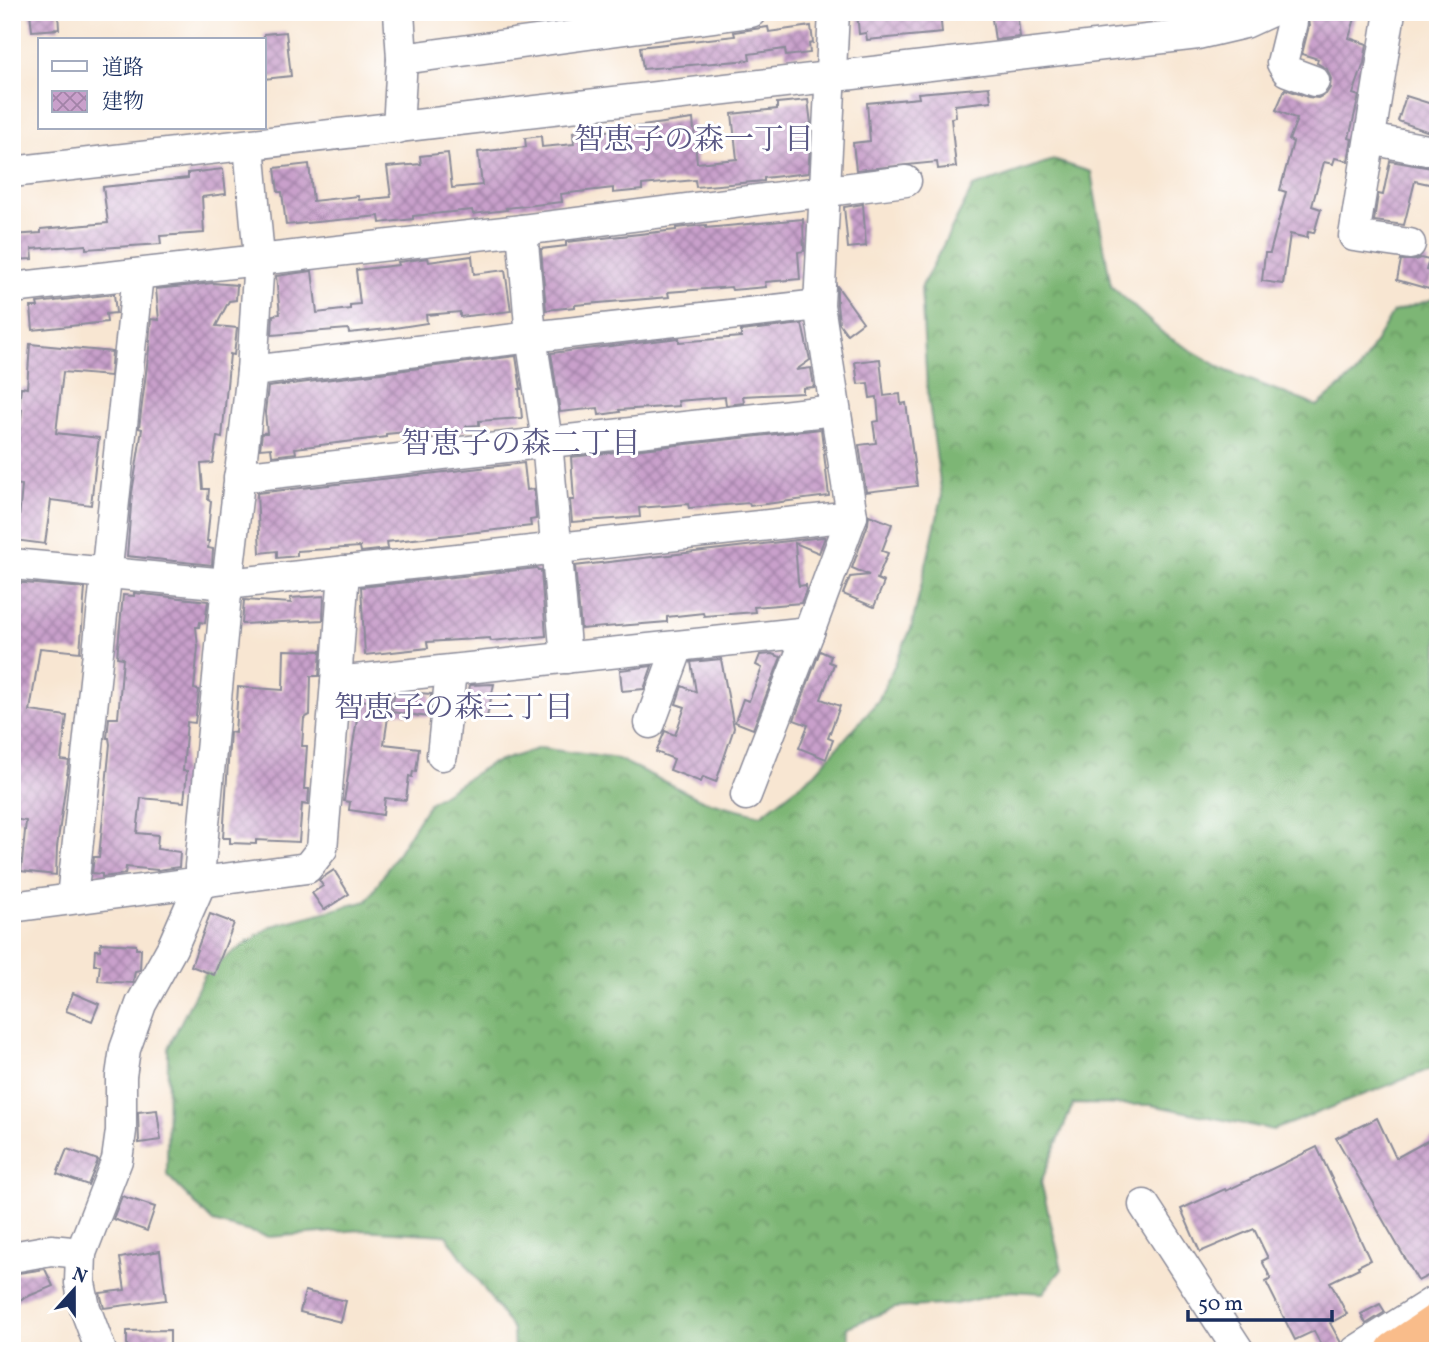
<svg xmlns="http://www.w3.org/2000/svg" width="1450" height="1363" viewBox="0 0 1450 1363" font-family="Vollkorn,'Noto Serif JP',serif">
  <defs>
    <pattern id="forest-crowns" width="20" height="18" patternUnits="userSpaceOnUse" patternTransform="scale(1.75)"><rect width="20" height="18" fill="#7db674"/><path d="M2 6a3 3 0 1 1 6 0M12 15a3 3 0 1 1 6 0" fill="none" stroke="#669462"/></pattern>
    <pattern id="building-cross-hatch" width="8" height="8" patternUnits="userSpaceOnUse" patternTransform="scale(1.75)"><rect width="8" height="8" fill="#c9a0cb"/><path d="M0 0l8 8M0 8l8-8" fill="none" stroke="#a283a8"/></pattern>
  </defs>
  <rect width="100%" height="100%" fill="#fff"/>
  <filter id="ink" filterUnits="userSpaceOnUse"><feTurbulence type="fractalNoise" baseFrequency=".0143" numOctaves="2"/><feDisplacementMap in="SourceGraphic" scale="14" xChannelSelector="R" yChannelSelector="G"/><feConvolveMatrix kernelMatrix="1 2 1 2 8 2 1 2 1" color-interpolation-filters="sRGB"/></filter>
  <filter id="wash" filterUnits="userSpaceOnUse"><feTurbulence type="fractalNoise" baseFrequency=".00686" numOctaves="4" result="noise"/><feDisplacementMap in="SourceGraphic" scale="28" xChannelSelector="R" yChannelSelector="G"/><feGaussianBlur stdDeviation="1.57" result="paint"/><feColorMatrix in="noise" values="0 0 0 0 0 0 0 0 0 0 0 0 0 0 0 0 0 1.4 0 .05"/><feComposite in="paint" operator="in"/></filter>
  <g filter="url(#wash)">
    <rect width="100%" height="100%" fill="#f8e6d2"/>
    <path fill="url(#forest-crowns)" stroke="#4c7269" stroke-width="2" d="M1053,160L1091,172L1111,286L1165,335L1227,371L1317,406L1358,372L1393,312L1433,299L1438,281V1066L1273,1130L1151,1105L1073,1104L1041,1182L1062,1269L1043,1293L1011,1291L956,1304L895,1308L847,1327L852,1351H514L513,1330L446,1235L361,1230L269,1237L213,1222L167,1175L168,1048L207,970L272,926L367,901L429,803L490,764L540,748L618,759L702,800L761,815L815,773L878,701L911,629L942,497L927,388L921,288L973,187Z"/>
    <g id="blocks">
      <g fill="url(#building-cross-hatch)">
        <path d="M30,12H58L59,29L32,31Z"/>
        <path d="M857,12H940L942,33L867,40L866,33L859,34Z"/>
        <path d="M991,12H1017L1020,37L995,40Z"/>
        <path d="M1307,12H1357L1349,38L1367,44L1364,63L1353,94L1359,96L1349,138L1352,139L1348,161L1335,158L1333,164L1324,162L1312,206L1321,209L1314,233L1308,232L1307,238L1290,234L1283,284L1262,281L1265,253H1270L1286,192L1280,190L1293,142L1289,140L1297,119L1276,110L1285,89L1308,97L1318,98L1326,94L1330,88L1331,79L1327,69L1317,63L1318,59L1302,54L1309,26Z"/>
        <path d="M811,26L813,43L809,44L810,53L786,56L785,49L749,54L750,60L643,69L640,47L735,36L734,32L768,27L769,32Z"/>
        <path d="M286,32L291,76L264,79V34Z"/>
        <path d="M989,87L991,101L955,105L956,117L951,118L956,167L938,169L937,162L856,170L853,143L870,141L867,103L919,98L918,93Z"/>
        <path d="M1406,96L1438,106V135L1398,121Z"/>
        <path d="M808,100L811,124H807L810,147L808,173L764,178V181L696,187L695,180L642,185V190L613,193V188L561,194L562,202L506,208L507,210L473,214L472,210L413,216V219L380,223L379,216L286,225L282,192H278L275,168L309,164L313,201L358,196L359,200L391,197L387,167L421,164L420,156L448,153L452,188L482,185L478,152L526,147L525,138L541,136L542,147L574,144L573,132L598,129L599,132L693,119L697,163L737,159L732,114L777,109V103Z"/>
        <path d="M1390,161L1438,169V186L1415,181L1404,225L1374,221L1378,194L1383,195Z"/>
        <path d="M223,169L226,194L202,197L204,233L160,236L161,244L86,249V245L32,249L33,259L12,260V235L41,233V229L108,223L103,187L188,178V173Z"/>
        <path d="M863,204L866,246L848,248L844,207Z"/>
        <path d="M803,219L804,251L798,252L800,279L765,282L766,287L732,290L731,287L668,292L669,297L575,305V307L546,310L541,249L566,246V242L676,230V228L685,227L706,225V228Z"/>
        <path d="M472,256L474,274L505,270L511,311L460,317V312L426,315L427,323L388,329L349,333L348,329L272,335L273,315L280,314L276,276L312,271L317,313L350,309V305L360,304L356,270L399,265L398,262L428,258L429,262Z"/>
        <path d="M1420,258L1429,260L1426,270L1433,272L1429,289L1397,280L1401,260H1416Z"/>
        <path d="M213,283L237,285L236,300L229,301L216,326L237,328L234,355L230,354L222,438L217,437L213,463L201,464L203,489H209L208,500L211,501L207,541H209L208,548L213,549L212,565L127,556L132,493L142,429L139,428L150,341H149L151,319L159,320L156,289Z"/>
        <path d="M837,286L863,322L847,334L839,323L837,304Z"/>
        <path d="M114,294L116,313L106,314L107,322L33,330L31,307H38L37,303Z"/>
        <path d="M802,324L810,360L796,370L811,368L814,387L803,388V393L743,396L744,403L726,405L725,397L678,401L679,406L619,410L620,412L599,415L598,408L560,412L551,353L679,338V342L741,337V331Z"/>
        <path d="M30,344L112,352L110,376L63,372L56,433L99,438L96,460L91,505L51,500L45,544L14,540L17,518L19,519L22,485L14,484L22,409L19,408L21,387L27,388Z"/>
        <path d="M516,356L521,389H519L522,418L479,421V425L466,426L467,431L427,434V430L386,434V437L295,448L296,453L272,456L271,448L260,449L262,433H267L265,412L268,387Z"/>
        <path d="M880,359L884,396L900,394L901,404L906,403L917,486L866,492L859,445L876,443L873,422L879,421L877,397L870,398L868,383L858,384L855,362Z"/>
        <path d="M821,429L829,496L750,506L749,503L689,508L688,504L639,508L640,517L572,522L570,500H574L571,457Z"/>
        <path d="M524,463L527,490L534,489L536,519L530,520L531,526L387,542L388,549L361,552L360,547L297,551V556L277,558V551L260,553L257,493Z"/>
        <path d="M869,515L892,524L882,551L888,553L877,579L884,582L874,607L843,594L850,577L869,575L852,568L868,524Z"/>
        <path d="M823,537H825L819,553L795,543L798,581L799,586L806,585V590L801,603L754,607L755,612L704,616L703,613L667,617V622L581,629L575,566Z"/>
        <path d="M537,568L538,570H541L546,636L491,641L490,638L427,642L428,648L365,655L361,587Z"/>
        <path d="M12,582L85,588L80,652L40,648L30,711L67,716L61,760L69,761L57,847L56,875L21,871L26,821L12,819Z"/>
        <path d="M134,593L208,601L205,623L200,622L199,627H196L198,647L194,689L199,690L195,723L187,722L183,771H187L184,802L141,798L137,833L158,835L157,849L180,852L179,867L158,870L126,867L125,874L102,877V874L92,873L94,857H99L110,744L109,738H107L109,718H118L123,658L117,657L123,595L134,596Z"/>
        <path d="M324,596L323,620L242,624L244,600L291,603L290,598Z"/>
        <path d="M284,650L321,651L319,676H311L310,715L304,718L302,746H307L304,789H309L308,805L302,804L299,842L256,840V844L230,843V838H223L230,732L235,733L238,687L283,690Z"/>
        <path d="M820,651L831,656L829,662L834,664L821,699L840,706L828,738L833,740L826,759L799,748L808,725L794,720Z"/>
        <path d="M772,654L781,657L753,729L735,722L743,699L749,701L762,668L756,665L760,655Z"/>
        <path d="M721,659L734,728L716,782L703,777L701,782L670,770L674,759L656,752L665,731L675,735L685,707L676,704L682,686L696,692L691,662Z"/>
        <path d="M652,666L644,689L622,691L620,670Z"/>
        <path d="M494,684L487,717L465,712L470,685Z"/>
        <path d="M405,692L431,694L429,717L392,712L394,694L405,695Z"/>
        <path d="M376,695L391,697L384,744L419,748L416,772L413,771L412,777L409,776L406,800L385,798L383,815L349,810L350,802L344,801L360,700L368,701V696Z"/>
        <path d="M334,870L349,894L324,910L312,893L323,886L319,880Z"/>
        <path d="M210,914L234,923L214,975L191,966Z"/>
        <path d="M101,943L136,945V949H141L140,970L135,971L133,983L98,981L100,965H94L95,950H100Z"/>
        <path d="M73,993L99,1004L92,1021L66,1011Z"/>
        <path d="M157,1110L161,1140L139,1143L138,1112Z"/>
        <path d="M1377,1118L1396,1158L1438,1135V1271L1418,1281L1336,1138Z"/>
        <path d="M1317,1147L1370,1260L1358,1266L1359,1268L1330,1282L1347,1314L1330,1323L1341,1343L1339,1351H1324L1314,1331L1295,1340L1266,1282L1271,1279L1262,1261L1268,1258L1254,1229L1200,1252L1181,1209L1225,1189L1226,1191Z"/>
        <path d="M67,1149L98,1160L88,1185L57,1174Z"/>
        <path d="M122,1196L155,1207L147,1231L113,1219Z"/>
        <path d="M160,1251L166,1300L104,1308L100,1293L125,1290L120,1258Z"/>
        <path d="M45,1269L53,1286L12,1303V1274Z"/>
        <path d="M305,1291L346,1301L341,1322L300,1312Z"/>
        <path d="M1380,1304L1385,1312L1366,1324L1361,1314Z"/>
        <path d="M170,1330V1351H127V1331Z"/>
      </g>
    </g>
  </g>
  <g filter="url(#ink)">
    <use href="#blocks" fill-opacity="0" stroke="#8a8a98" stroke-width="2"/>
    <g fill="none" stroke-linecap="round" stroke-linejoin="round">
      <defs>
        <g id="minor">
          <path d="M1289,12L1292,22L1282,63L1287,71L1314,81"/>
          <path d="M1390,12L1354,236L1410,244"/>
          <path d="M402,59L751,12"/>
          <path d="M398,128L402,59L399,12"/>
          <path d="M1370,139L1427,150"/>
          <path d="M12,172L1198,34L1245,23L1269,12"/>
          <path d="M522,230L531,337L547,441L566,658"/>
          <path d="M12,288L522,230L906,181"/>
          <path d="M252,371L531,337L819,305"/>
          <path d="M239,477L835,410"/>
          <path d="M12,564L227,584L852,516"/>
          <path d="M336,682L344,571"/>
          <path d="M650,723L678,647"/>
          <path d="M442,755L451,671"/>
          <path d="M746,795L809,632"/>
          <path d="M72,898L138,274"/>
          <path d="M12,907L307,868L322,849L336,682L809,632L852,516L819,305L834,12"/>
          <path d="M1144,1205L1239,1351"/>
          <path d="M12,1257L51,1250L81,1253"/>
          <path d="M101,1351L85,1308L80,1283L81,1253L117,1160L121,1131V1076L125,1049L141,1004L172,948L201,882L200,866L227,584L252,371L259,258L249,145"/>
          <path d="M1356,1351L1438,1299"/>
        </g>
        <path id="highway" d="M1395,1351L1438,1322"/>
      </defs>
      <use href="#minor" stroke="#8a8a98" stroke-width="33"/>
      <use href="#highway" stroke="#8a8a98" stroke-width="42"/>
      <use href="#minor" stroke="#fff" stroke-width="30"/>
      <use href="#highway" stroke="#f9bc8a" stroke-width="38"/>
    </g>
  </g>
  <g text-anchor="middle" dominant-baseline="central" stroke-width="6" stroke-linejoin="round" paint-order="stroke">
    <g font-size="30" fill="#585784" stroke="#fff">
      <text x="694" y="141">智恵子の森一丁目</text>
      <text x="521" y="445">智恵子の森二丁目</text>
      <text x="454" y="709">智恵子の森三丁目</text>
    </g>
  </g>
  <rect width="1450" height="1363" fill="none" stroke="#fff" stroke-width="42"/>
  <rect x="38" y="38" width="228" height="91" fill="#ffffff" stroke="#a4acbf" stroke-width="2"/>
  <rect x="52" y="61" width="35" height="10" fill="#ffffff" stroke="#a4acbf" stroke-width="2"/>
  <text x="102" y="74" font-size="21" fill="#1b2f5e">道路</text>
  <rect x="52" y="91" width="35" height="21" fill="url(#building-cross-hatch)" stroke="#a4acbf" stroke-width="2"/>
  <text x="102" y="108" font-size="21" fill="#1b2f5e">建物</text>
  <g transform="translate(74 1290) rotate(21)" stroke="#ffffff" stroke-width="5" paint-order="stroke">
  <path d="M0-5L12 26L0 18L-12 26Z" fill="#1b2f5e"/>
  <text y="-10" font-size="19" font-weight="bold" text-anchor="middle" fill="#1b2f5e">N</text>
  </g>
  <path d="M1188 1310v10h144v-10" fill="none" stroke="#1b2f5e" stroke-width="3.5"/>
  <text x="1198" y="1310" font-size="21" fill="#1b2f5e" stroke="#ffffff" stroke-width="5" paint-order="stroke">50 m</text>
</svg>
